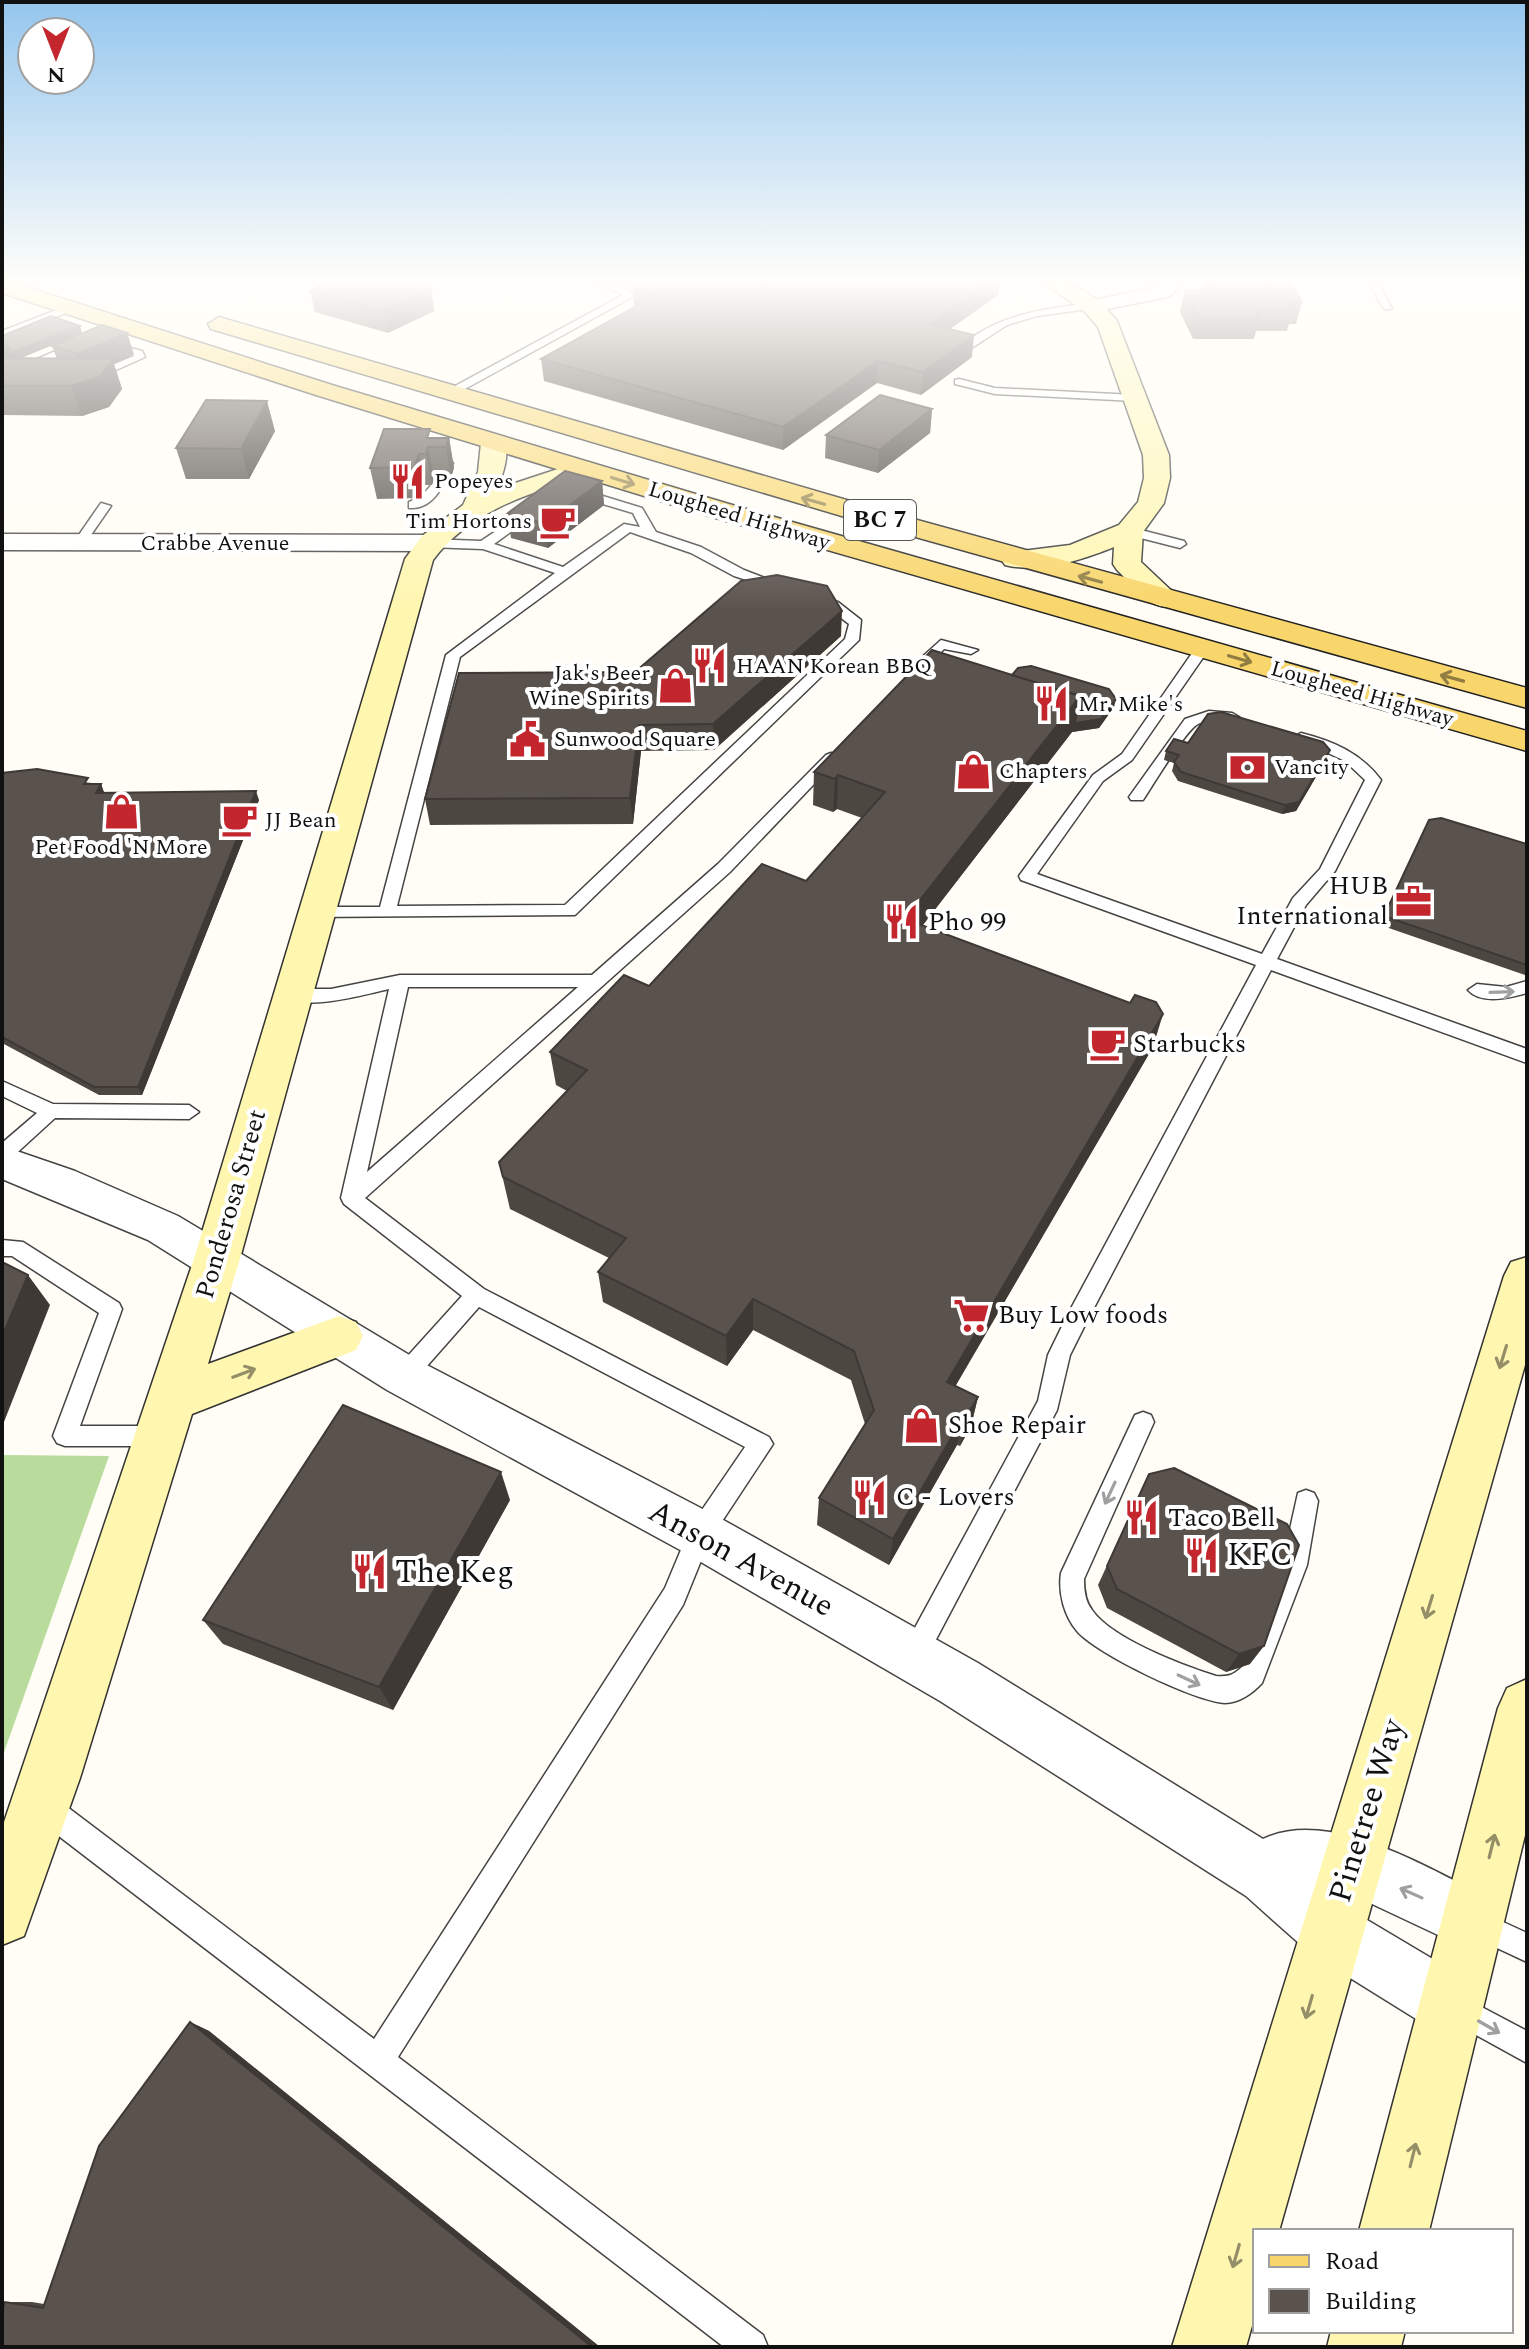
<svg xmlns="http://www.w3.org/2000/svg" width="1529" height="2349" viewBox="0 0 1529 2349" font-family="Spectral,serif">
  <rect width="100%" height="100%" fill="#fffdf5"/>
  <path fill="#b9dc9c" d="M2,1455L109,1456L2,1758Z"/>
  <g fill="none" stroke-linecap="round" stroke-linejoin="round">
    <defs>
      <g id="lane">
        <path d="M594,282C610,282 623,284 634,296L452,396H444V392L623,295Z"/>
        <path d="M1368,282H1378L1392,309H1384Z"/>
        <path d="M1092,303L1096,308L1037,316L1007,325L964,353L955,351C994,315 1041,309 1092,303Z"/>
        <path d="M72,304L76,309L2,338V331Z"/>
        <path d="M104,341L142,351L145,357L96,379H88V375L134,356L104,345Z"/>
        <path d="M74,343L83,345L33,368H2V362L28,363Z"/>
        <path d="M959,379L995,388L1135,395L1140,398L1135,401L995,394L955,384V380Z"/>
        <path d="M436,454H444L453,463C445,483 434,510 409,508V502C428,494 434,483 441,464L434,456Z"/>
        <path d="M580,489L642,508L656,532L701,547L744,570L788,587L781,591L734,576L691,553L630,532L460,657L397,906L565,905L845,639L849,624L828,608L814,603V597L838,602L861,620L859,640L575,915L310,917L308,913L316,907H380L446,655L555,573L483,549L428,547L422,543L428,539L481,541L529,509L533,510V516L494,544L563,567L624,524L640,527L633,513L576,496V490Z"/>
        <path d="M101,503L111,506L84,545H76L74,542Z"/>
        <path d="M1129,527L1184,541L1186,544L1180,548L1125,534V528Z"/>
        <path d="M941,640L978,650L971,654L944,649L922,672H912V666Z"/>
        <path d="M1202,645L1209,649L1132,760L1103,781L1037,874L1262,954L1293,898L1320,869L1365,780L1345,761L1294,737L1301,733C1333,741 1361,753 1381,780L1335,871L1306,905L1277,959L1527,1049V1063L1271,970L1085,1325L1070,1355L1057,1410L922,1666L913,1670L904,1666L900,1657L904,1648L1038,1401L1048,1355L1068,1314L1256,965L1021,880L1019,876L1093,775L1122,754L1197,646Z"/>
        <path d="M1209,711L1232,713L1239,717C1228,726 1211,716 1198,724C1185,731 1153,785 1143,800H1131L1129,797L1185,719Z"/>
        <path d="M831,753L836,755V761L730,872L365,1198L484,1289L769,1437L773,1444L709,1541L683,1605L398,2057L763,2335L768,2347H724L34,1817L30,1807L34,1797L44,1793L54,1797L374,2039L665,1588L691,1526L745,1447L479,1307L412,1383L404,1386L396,1383L393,1376L396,1369L462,1296L344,1204L341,1198L389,989C368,994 298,1013 284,995L293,989H331L400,975H592L718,864L826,755ZM408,987H578L367,1172Z"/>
        <path d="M1527,981V993C1510,998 1481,1005 1468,990L1477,984L1506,987Z"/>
        <path d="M2,1081L53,1104L189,1105L199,1112L189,1119L55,1118L9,1160L2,1163V1143L37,1113L2,1096Z"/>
        <path d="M2,1240L23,1242L119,1303L122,1309L80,1426H159L167,1429L171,1436L167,1443L159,1446H65L57,1443L53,1436L99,1313L12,1256H2Z"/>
        <path d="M1143,1412L1151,1415L1154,1422L1084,1579C1084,1590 1085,1601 1092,1610C1112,1639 1182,1665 1216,1676C1229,1677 1234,1675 1244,1665L1282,1565L1298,1493L1306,1490L1314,1493L1318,1501L1307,1565L1262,1683C1253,1693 1239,1703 1225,1703C1196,1702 1095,1653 1077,1631C1064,1616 1058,1592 1061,1573L1135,1415Z"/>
        <path d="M1477,1910L1527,1933V1962L1467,1934L1463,1924L1467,1914Z"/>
        <path d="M1457,1994L1527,2031V2063L1447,2019L1442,2009L1447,1999Z"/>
      </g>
      <g id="street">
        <path d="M1162,282H1184L1170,296L1163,298L1092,312L1082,306L1085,302L1156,287Z"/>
        <path d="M2,534L428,535L437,537L441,543L437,549L428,551L2,550Z"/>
        <path d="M2,1146L75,1171L178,1216L421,1362L718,1517L978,1663L1263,1839C1331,1806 1432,1871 1493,1900L1502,1921L1493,1942L1472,1951L1370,1903L1330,1891L1352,1911L1473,1983L1482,2005L1473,2027L1451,2036L1429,2027L1310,1953L1246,1896L940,1701L682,1551L387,1390L148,1240L2,1179Z"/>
      </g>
      <g id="secondary">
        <path d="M1042,282H1068L1100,301L1117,321L1169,455L1170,478L1164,503L1143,532L1141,562L1175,594L1180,600L1175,606C1150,612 1134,586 1117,570L1113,564L1114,547C1082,560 1039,574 1005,565L1001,559L1005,553L1070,545L1119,525L1138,502L1144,478L1143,455L1098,327L1084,311Z"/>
        <path d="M494,435L503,438C511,453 503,474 497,489L582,461L591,463L595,469L591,475C534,491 470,510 433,560L239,1262L208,1364L339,1316L356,1322L363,1336L356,1350L192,1414L80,1778L24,1936L2,1945V1828L193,1262L405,559L422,536L463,505L478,472L481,443L485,438Z"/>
        <path d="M1527,1257V1358L1279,2231H1255V2315L1246,2347H1172L1504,1276L1511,1262Z"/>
        <path d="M1527,1679V1827L1429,2231H1359L1498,1708L1507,1688Z"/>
        <path d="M1331,2331H1405L1401,2347H1327Z"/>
      </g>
      <g id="primary">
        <path d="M2,282H11L332,385L729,504L1527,731V751L709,516L316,395L2,293Z"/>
        <path d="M219,317L881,510L1527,688V708L862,522L211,329L208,324Z"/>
      </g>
    </defs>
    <use href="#lane" stroke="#444" stroke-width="3"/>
    <use href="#street" stroke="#444" stroke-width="3"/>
    <use href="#secondary" stroke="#333" stroke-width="3"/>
    <use href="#primary" stroke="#222" stroke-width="3"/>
    <use href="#lane" fill="#fff" fill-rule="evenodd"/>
    <use href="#street" fill="#fff" fill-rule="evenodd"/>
    <use href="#secondary" fill="#fff6b0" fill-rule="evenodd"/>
    <use href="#primary" fill="#f9d66b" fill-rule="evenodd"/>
  </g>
  <g fill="#4d4742">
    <path d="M1203,282H1290L1302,302L1296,324H1289L1287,331H1256L1254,339H1193L1180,312L1185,290H1201Z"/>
    <path d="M633,288L998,295L950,329L972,357L921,395L877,383L783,450L544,381L541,359L634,308Z"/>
    <path d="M431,289L434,311L388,333L315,312L310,291Z"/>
    <path d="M127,333L134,355L114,364L122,389L109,407L82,416L2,415V336L21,358L57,359L52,346Z"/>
    <path d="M932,409L930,433L878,473L825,458L826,435Z"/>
    <path d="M275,431L249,479H186L176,448Z"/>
    <path d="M449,438L454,468L451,477L434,478L432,485H424L420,498L377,499L370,468Z"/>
    <path d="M602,481L604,505L548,548L511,538L508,513Z"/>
    <path d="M841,636L714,750L641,751L633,824L430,825L425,799L635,672Z"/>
    <path d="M1114,707L1099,728L1072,732L923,925L1153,1047L955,1386L978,1397L971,1426L960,1446L957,1445L889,1565L817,1525L819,1498L865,1424L851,1380L753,1330L727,1366L603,1302L598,1272L609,1258L510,1209L499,1162L567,1091L556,1085L550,1052L806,881L862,818L837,809L833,812L813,805L814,772Z"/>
    <path d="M1188,743L1330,750L1327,758L1296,811L1282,814L1178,781L1172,771L1174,763L1164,760L1166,751Z"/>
    <path d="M2,773L101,784L104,792L259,800L142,1095H99L2,1043Z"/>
    <path d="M1429,820L1527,844V971L1525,975L1380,925Z"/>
    <path d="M1149,1474L1250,1664L1226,1672L1107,1608L1098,1585Z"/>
    <path d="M510,1500L393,1710L223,1644L203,1620Z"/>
    <path d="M190,2022L209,2031L600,2347H2L5,2302H32L44,2304Z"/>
  </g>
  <g fill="#3f3936">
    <path d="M989,282H1000L998,295L926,346L928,324Z"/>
    <path d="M431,289L434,311L388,333L384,311Z"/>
    <path d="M80,326L82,333L14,361L2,380V350L8,346Z"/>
    <path d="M127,333L134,355L114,364L122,389L109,407L82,416L71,386L85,377L77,354Z"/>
    <path d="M974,335L972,357L921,395L923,372Z"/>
    <path d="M878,361L877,383L783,450V427Z"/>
    <path d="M267,401L275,431L249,479L241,449Z"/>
    <path d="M932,409L930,433L878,473L879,450Z"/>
    <path d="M449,438L454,468L451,477L446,447Z"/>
    <path d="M428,447L434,478L432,485L426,454Z"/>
    <path d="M419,454L424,485L420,498L414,467Z"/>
    <path d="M602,481L604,505L548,548L545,524Z"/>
    <path d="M842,611L841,636L714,750L713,724Z"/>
    <path d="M1080,696L1116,699L1114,707L1099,728L1072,732L902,952L905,919Z"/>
    <path d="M639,725L641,751L633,824L630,798Z"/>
    <path d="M1330,750L1327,758L1296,811L1282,814L1285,805Z"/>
    <path d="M838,775L837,809L833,812L835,779Z"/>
    <path d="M101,784L104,793H96Z"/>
    <path d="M256,791L259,800L142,1095L138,1087Z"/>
    <path d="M1163,1014L1153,1047L941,1411L947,1382Z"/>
    <path d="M28,1275L50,1305L2,1427V1337Z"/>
    <path d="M753,1299V1330L727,1366L726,1336Z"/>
    <path d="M978,1397L971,1426L960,1446L966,1417Z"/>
    <path d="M963,1417L957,1445L889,1565L893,1539Z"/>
    <path d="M501,1472L510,1500L393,1710L379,1687Z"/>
    <path d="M1264,1646L1250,1664L1226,1672L1239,1654Z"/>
    <path d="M190,2022L209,2031L600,2347H592Z"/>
  </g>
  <g fill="#5a524d" stroke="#3f3936" stroke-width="2">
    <path d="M329,282H404L431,289L384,311L310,291Z"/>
    <path d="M645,282H989L928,324L974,335L923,372L878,361L783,427L541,359L658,294L633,288Z"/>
    <path d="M1209,282H1290L1302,302H1288L1293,309H1255L1259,317H1198L1185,290H1214Z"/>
    <path d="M51,316L80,326L11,353L8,346L2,345V336Z"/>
    <path d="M102,325L127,333L77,354L52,346Z"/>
    <path d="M2,358L113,359L99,377L71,386H2Z"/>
    <path d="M880,395L932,409L879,450L826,435Z"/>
    <path d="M206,400L267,401L241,449L176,448Z"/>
    <path d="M384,429H430L427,438H449L446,447H428L426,454H419L414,467L370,468Z"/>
    <path d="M565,471L602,481L545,524L508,513Z"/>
    <path d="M777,575L827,586L842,611L713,724L639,725L630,798L425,799L459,673L635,672L741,581Z"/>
    <path d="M932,650L1080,696L905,919L1130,1003L1135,995L1156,1002L1163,1014L947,1382L978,1397L966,1417H963L893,1539L819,1498L874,1410L854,1351L753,1299L726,1336L598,1272L626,1238L503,1177L499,1162L587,1070L550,1052L624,975L649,986L762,864L806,881L885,792L838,775L835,779L814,772Z"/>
    <path d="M1031,666L1109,689L1116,699L1101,719L1075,723L1080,696L1012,675L1018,668Z"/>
    <path d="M1221,712L1323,742L1330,750L1299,802L1285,805L1181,772L1174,762L1179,755L1166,751L1174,739L1188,743L1208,714Z"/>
    <path d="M37,769L88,778L84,784H101L96,793L256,791L138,1087H94L2,1037V773Z"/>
    <path d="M1441,818L1527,844V965L1384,916L1429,820Z"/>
    <path d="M4,1263L28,1275L2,1337V1264Z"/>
    <path d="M343,1405L501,1472L379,1687L203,1620Z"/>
    <path d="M1174,1468L1287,1524L1299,1545L1264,1646L1239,1654L1117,1589L1107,1566L1149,1474Z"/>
    <path d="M190,2022L592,2347H2V2311L5,2302L43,2308L99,2146Z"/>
  </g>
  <defs><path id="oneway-shaft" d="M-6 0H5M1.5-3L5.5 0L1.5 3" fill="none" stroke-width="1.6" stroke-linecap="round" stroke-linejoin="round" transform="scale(2)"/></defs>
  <g stroke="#917d42">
    <use href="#oneway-shaft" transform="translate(623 481) rotate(17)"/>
    <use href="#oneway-shaft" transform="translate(813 501) rotate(-164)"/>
    <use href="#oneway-shaft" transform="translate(1090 579) rotate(-165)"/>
    <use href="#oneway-shaft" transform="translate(1240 659) rotate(16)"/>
    <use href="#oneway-shaft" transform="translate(1452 678) rotate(-165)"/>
  </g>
  <g stroke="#a0a0a0">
    <use href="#oneway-shaft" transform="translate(1502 992) rotate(-2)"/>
    <use href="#oneway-shaft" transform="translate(1110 1493) rotate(115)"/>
    <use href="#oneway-shaft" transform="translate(1189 1680) rotate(25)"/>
    <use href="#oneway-shaft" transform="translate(1411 1893) rotate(-156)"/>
    <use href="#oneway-shaft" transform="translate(1489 2027) rotate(30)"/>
  </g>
  <g stroke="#948f68">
    <use href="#oneway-shaft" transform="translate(1503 1357) rotate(107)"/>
    <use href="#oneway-shaft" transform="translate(244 1373) rotate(-21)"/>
    <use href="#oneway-shaft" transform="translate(1429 1607) rotate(107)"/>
    <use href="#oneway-shaft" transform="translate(1492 1846) rotate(-76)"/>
    <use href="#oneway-shaft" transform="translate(1309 2007) rotate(106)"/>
    <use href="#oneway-shaft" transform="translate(1413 2155) rotate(-76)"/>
    <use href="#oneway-shaft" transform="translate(1236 2256) rotate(106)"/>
  </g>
  <linearGradient id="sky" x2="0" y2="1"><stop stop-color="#95c6ee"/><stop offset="0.46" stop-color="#fffefa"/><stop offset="1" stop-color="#fffefa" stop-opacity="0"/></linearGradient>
  <rect width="1529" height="611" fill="url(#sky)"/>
  <defs>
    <symbol id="restaurant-bare" viewBox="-9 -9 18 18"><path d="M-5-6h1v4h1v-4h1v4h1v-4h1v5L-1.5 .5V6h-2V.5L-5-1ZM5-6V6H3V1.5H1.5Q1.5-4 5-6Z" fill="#c4262e" stroke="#fff" stroke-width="2.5" paint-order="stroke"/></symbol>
    <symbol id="cafe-bare" viewBox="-9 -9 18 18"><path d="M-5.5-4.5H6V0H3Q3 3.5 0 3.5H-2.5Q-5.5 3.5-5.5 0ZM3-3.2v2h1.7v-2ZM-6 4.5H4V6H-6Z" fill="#c4262e" stroke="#fff" stroke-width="2.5" paint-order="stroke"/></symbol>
    <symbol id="shop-bare" viewBox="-9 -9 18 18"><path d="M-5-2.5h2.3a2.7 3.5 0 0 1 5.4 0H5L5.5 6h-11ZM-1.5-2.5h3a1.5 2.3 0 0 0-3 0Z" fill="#c4262e" stroke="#fff" stroke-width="2.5" paint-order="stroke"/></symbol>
    <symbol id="civic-bare" viewBox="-9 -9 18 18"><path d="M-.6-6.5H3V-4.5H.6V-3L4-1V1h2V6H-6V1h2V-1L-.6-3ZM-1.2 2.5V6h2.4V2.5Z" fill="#c4262e" stroke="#fff" stroke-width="2.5" paint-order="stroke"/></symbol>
    <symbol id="bank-bare" viewBox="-9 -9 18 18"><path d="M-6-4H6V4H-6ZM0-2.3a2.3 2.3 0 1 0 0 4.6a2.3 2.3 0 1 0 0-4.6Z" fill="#c4262e" stroke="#fff" stroke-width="2.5" paint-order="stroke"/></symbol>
    <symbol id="office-bare" viewBox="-9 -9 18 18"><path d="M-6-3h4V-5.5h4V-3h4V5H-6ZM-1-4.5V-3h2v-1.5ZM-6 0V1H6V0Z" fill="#c4262e" stroke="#fff" stroke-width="2.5" paint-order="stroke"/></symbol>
    <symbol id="supermarket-bare" viewBox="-9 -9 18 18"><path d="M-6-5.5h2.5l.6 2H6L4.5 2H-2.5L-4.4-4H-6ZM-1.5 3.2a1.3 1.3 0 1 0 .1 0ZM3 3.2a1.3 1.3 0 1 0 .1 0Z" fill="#c4262e" stroke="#fff" stroke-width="2.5" paint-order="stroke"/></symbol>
  </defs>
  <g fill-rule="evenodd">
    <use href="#restaurant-bare" x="382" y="456" width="51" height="51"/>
    <use href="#cafe-bare" x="532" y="496" width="51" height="51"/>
    <use href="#restaurant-bare" x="684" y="640" width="51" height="51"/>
    <use href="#shop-bare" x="650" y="660" width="51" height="51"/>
    <use href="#restaurant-bare" x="1026" y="678" width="51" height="51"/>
    <use href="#civic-bare" x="502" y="714" width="51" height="51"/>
    <use href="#bank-bare" x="1222" y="742" width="51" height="51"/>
    <use href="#shop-bare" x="948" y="746" width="51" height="51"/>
    <use href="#shop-bare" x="96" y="786" width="51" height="51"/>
    <use href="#cafe-bare" x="214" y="794" width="51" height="51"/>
    <use href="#office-bare" x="1388" y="876" width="51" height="51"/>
    <use href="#restaurant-bare" x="876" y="896" width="51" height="51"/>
    <use href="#cafe-bare" x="1082" y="1018" width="51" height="51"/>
    <use href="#supermarket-bare" x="946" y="1290" width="51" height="51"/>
    <use href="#shop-bare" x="896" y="1400" width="51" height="51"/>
    <use href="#restaurant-bare" x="844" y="1472" width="51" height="51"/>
    <use href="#restaurant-bare" x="1116" y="1492" width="51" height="51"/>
    <use href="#restaurant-bare" x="1176" y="1530" width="51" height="51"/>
    <use href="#restaurant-bare" x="344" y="1546" width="51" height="51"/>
  </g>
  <g text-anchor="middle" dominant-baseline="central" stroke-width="8" stroke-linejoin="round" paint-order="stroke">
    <g font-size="22" fill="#111" stroke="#fff" text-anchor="start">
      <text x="434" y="481">Popeyes</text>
      <text x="532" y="521" text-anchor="end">Tim Hortons</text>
      <text x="736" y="666">HAAN Korean BBQ</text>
      <text x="650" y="673" text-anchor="end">Jak's Beer<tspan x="650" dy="25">Wine Spirits</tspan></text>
      <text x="1078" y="704">Mr. Mike's</text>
      <text x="554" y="739">Sunwood Square</text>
      <text x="1274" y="767">Vancity</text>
      <text x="999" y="771">Chapters</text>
      <text x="265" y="820">JJ Bean</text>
      <text x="121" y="847" text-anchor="middle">Pet Food 'N More</text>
    </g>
    <g font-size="22" fill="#111" stroke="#fff">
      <text transform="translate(739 516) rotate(17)">Lougheed Highway</text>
      <text x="215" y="543">Crabbe Avenue</text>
      <text transform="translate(1362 694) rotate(16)">Lougheed Highway</text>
    </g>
    <rect fill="#fff" stroke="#585858" stroke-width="2" x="844" y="500" width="72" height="40" rx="6"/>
    <g font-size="24" font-weight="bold" fill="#111">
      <text x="880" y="520">BC 7</text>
    </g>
    <g font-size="26" fill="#111" stroke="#fff" text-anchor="start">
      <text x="1388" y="886" text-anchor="end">HUB<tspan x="1388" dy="30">International</tspan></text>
      <text x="928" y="922">Pho 99</text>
      <text x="1133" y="1044">Starbucks</text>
      <text x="998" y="1315">Buy Low foods</text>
      <text x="948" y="1425">Shoe Repair</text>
      <text x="896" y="1497">C - Lovers</text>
      <text x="1168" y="1518">Taco Bell</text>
    </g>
    <g font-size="26" fill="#111" stroke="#fff">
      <text transform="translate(231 1204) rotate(-74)">Ponderosa Street</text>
    </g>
    <g font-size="32" fill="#111" stroke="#fff" text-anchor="start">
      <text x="1227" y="1555">KFC</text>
      <text x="395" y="1572">The Keg</text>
    </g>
    <g font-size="32" fill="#111" stroke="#fff">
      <text transform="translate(741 1559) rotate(29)">Anson Avenue</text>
      <text transform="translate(1367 1811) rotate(-73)">Pinetree Way</text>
    </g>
  </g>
  <rect width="1529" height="2349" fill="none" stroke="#111111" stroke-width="8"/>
  <rect x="1253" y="2229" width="260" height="104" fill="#ffffff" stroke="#a0a0a0" stroke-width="2"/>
  <rect x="1269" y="2255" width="40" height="12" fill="#f9d66b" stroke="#a0a0a0" stroke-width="2"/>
  <text x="1325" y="2269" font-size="24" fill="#111111">Road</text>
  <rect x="1269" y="2289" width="40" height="24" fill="#5a524d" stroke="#a0a0a0" stroke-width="2"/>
  <text x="1325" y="2309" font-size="24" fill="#111111">Building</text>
  <g transform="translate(56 56) rotate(180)"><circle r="38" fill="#ffffff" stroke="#a0a0a0" stroke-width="2"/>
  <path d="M0-6L14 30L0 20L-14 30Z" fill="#c4262e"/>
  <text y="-12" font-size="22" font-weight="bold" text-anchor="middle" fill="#111111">N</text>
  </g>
</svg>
